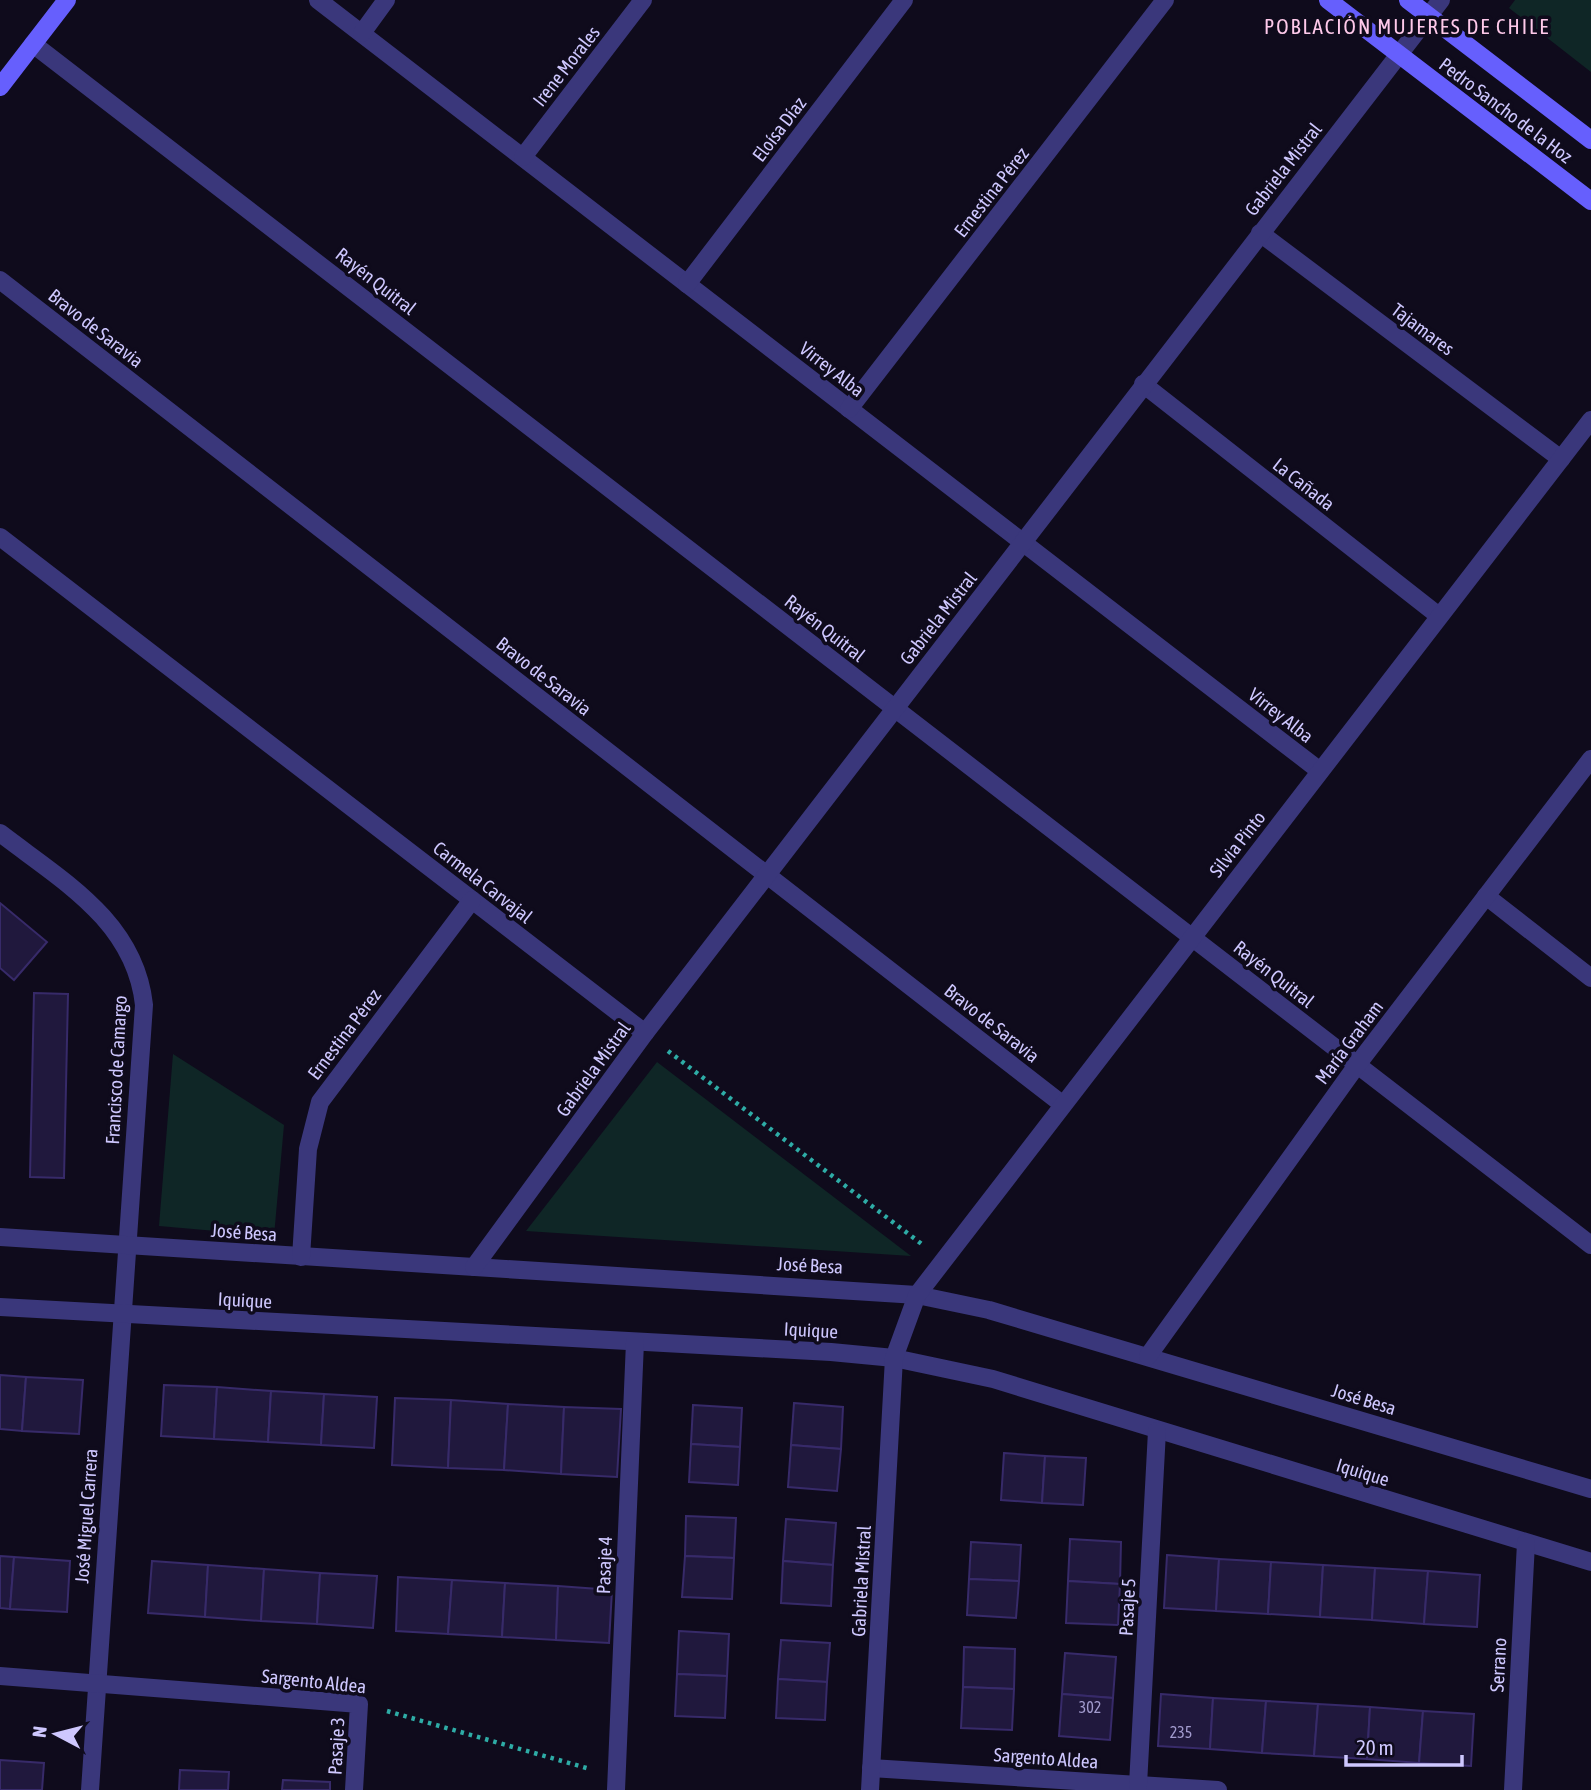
<svg xmlns="http://www.w3.org/2000/svg" width="1591" height="1790" viewBox="0 0 1591 1790" font-family="'Asap Condensed',sans-serif">
  <rect width="100%" height="100%" fill="#0f0b1c"/>
  <g fill="#0f2626">
    <path d="M1515,0H1591V72L1509,8Z"/>
    <path d="M173,1054L284,1125L274,1236L159,1226Z"/>
    <path d="M657,1062L911,1256L526,1231Z"/>
  </g>
  <g fill="#20183d" stroke="#372a69" stroke-width="2">
    <path d="M0,903L47,942L14,980L0,968Z"/>
    <path d="M34,993L68,994L64,1178L30,1177Z"/>
    <path d="M0,1375L26,1377L22,1431L0,1429Z"/>
    <path d="M26,1377L83,1380L79,1434L22,1431Z"/>
    <path d="M164,1385L217,1387L214,1439L161,1436Z"/>
    <path d="M217,1387L271,1391L268,1442L214,1439Z"/>
    <path d="M271,1391L324,1394L321,1445L268,1442Z"/>
    <path d="M324,1394L377,1397L374,1448L321,1445Z"/>
    <path d="M395,1398L451,1400L448,1468L392,1465Z"/>
    <path d="M451,1400L508,1404L504,1470L448,1468Z"/>
    <path d="M794,1403L843,1407L841,1449L791,1445Z"/>
    <path d="M508,1404L564,1407L561,1474L504,1470Z"/>
    <path d="M693,1405L742,1408L740,1447L691,1444Z"/>
    <path d="M564,1407L621,1409L617,1477L561,1474Z"/>
    <path d="M691,1444L740,1447L738,1485L689,1482Z"/>
    <path d="M791,1445L841,1449L837,1491L788,1487Z"/>
    <path d="M1004,1453L1045,1456L1042,1503L1001,1500Z"/>
    <path d="M1045,1456L1086,1458L1083,1505L1042,1503Z"/>
    <path d="M686,1516L736,1518L734,1558L685,1556Z"/>
    <path d="M786,1519L836,1523L833,1565L783,1561Z"/>
    <path d="M1070,1539L1121,1542L1120,1584L1068,1581Z"/>
    <path d="M971,1542L1021,1545L1019,1581L969,1579Z"/>
    <path d="M1167,1555L1219,1559L1216,1611L1164,1608Z"/>
    <path d="M0,1556L14,1557L10,1609L0,1608Z"/>
    <path d="M685,1556L734,1558L732,1599L682,1597Z"/>
    <path d="M14,1557L70,1561L67,1612L10,1609Z"/>
    <path d="M1219,1559L1271,1562L1268,1614L1216,1611Z"/>
    <path d="M152,1561L208,1565L205,1617L148,1613Z"/>
    <path d="M783,1561L833,1565L831,1606L781,1603Z"/>
    <path d="M1271,1562L1323,1565L1320,1617L1268,1614Z"/>
    <path d="M208,1565L264,1569L261,1621L205,1617Z"/>
    <path d="M1323,1565L1375,1568L1372,1620L1320,1617Z"/>
    <path d="M1375,1568L1428,1571L1424,1624L1372,1620Z"/>
    <path d="M264,1569L320,1573L317,1624L261,1621Z"/>
    <path d="M1428,1571L1480,1575L1477,1627L1424,1624Z"/>
    <path d="M320,1573L377,1576L373,1628L317,1624Z"/>
    <path d="M398,1577L452,1580L448,1634L396,1631Z"/>
    <path d="M969,1579L1019,1581L1016,1618L967,1615Z"/>
    <path d="M452,1580L505,1583L502,1637L448,1634Z"/>
    <path d="M1068,1581L1120,1584L1118,1625L1066,1623Z"/>
    <path d="M505,1583L558,1586L556,1640L502,1637Z"/>
    <path d="M558,1586L612,1590L609,1643L556,1640Z"/>
    <path d="M679,1631L729,1634L727,1676L677,1674Z"/>
    <path d="M781,1640L830,1643L827,1682L778,1679Z"/>
    <path d="M964,1647L1015,1649L1014,1689L963,1687Z"/>
    <path d="M1065,1653L1116,1657L1113,1698L1062,1694Z"/>
    <path d="M677,1674L727,1676L725,1718L675,1716Z"/>
    <path d="M778,1679L827,1682L825,1720L776,1718Z"/>
    <path d="M963,1687L1014,1689L1012,1730L961,1728Z"/>
    <path d="M1062,1694L1113,1698L1110,1740L1059,1736Z"/>
    <path d="M1161,1694L1213,1698L1210,1749L1158,1746Z"/>
    <path d="M1213,1698L1266,1701L1262,1753L1210,1749Z"/>
    <path d="M1266,1701L1318,1704L1314,1756L1262,1753Z"/>
    <path d="M1318,1704L1370,1707L1367,1759L1314,1756Z"/>
    <path d="M1370,1707L1423,1711L1419,1763L1367,1759Z"/>
    <path d="M1423,1711L1474,1714L1471,1766L1419,1763Z"/>
    <path d="M0,1760L44,1763L42,1790H0Z"/>
    <path d="M180,1770L229,1772L228,1790H179Z"/>
    <path d="M283,1780L330,1782V1790H282Z"/>
  </g>
  <g fill="none" stroke-linecap="round" stroke-linejoin="round">
    <g stroke="#2eaca6" stroke-width="4.5" stroke-dasharray="3.5 5" stroke-linecap="butt">
      <path d="M668,1051L923,1245"/>
      <path d="M387,1711L590,1769"/>
    </g>
    <g stroke="#3a377b" stroke-width="18">
      <path d="M318,0L1320,771"/>
      <path d="M362,33L386,0"/>
      <path d="M33,44L1591,1245"/>
      <path d="M523,157L643,0"/>
      <path d="M1260,233L1561,459"/>
      <path d="M0,280L1062,1104"/>
      <path d="M687,284L904,0"/>
      <path d="M1143,384L1439,616"/>
      <path d="M849,409L1165,0"/>
      <path d="M0,537L645,1033"/>
      <path d="M0,833C61,880 135,921 144,1005L90,1790"/>
      <path d="M1486,896L1591,978"/>
      <path d="M0,1237L917,1295L989,1310L1591,1489"/>
      <path d="M301,1257L308,1149L320,1102L472,900"/>
      <path d="M474,1267L645,1033L1441,0"/>
      <path d="M0,1307L831,1352L894,1358L993,1379L1591,1562"/>
      <path d="M1148,1356L1357,1065L1591,759"/>
      <path d="M0,1676L359,1704L354,1790"/>
      <path d="M871,1768L1218,1790"/>
      <path d="M1138,1785L1157,1431"/>
      <path d="M616,1790L635,1342"/>
      <path d="M870,1790L894,1358L917,1295L1591,420"/>
      <path d="M1513,1790L1526,1543"/>
    </g>
    <g stroke="#665ffd" stroke-width="18">
      <path d="M1328,0L1591,201"/>
      <path d="M1408,0L1591,140"/>
      <path d="M0,87L67,0"/>
    </g>
  </g>
  <g text-anchor="middle" dominant-baseline="central" stroke-width="7" stroke-linejoin="round" paint-order="stroke">
    <g font-size="16" fill="#a29bce">
      <text x="1090" y="1707">302</text>
      <text x="1181" y="1732">235</text>
    </g>
    <g font-size="19" fill="#cec7fe" stroke="#0f0b1c">
      <text transform="translate(566 66) rotate(-52)">Irene Morales</text>
      <text transform="translate(1506 110) rotate(37)">Pedro Sancho de la Hoz</text>
      <text transform="translate(779 129) rotate(-53)">Eloísa Díaz</text>
      <text transform="translate(1283 169) rotate(-52)">Gabriela Mistral</text>
      <text transform="translate(991 192) rotate(-52)">Ernestina Pérez</text>
      <text transform="translate(376 281) rotate(38)">Rayén Quitral</text>
      <text transform="translate(96 328) rotate(38)">Bravo de Saravia</text>
      <text transform="translate(1423 329) rotate(37)">Tajamares</text>
      <text transform="translate(832 369) rotate(38)">Virrey Alba</text>
      <text transform="translate(1304 484) rotate(38)">La Cañada</text>
      <text transform="translate(938 618) rotate(-52)">Gabriela Mistral</text>
      <text transform="translate(825 628) rotate(38)">Rayén Quitral</text>
      <text transform="translate(544 676) rotate(38)">Bravo de Saravia</text>
      <text transform="translate(1281 715) rotate(38)">Virrey Alba</text>
      <text transform="translate(1237 844) rotate(-52)">Silvia Pinto</text>
      <text transform="translate(483 882) rotate(38)">Carmela Carvajal</text>
      <text transform="translate(1274 974) rotate(38)">Rayén Quitral</text>
      <text transform="translate(992 1023) rotate(38)">Bravo de Saravia</text>
      <text transform="translate(344 1034) rotate(-53)">Ernestina Pérez</text>
      <text transform="translate(1349 1042) rotate(-53)">María Graham</text>
      <text transform="translate(593 1069) rotate(-54)">Gabriela Mistral</text>
      <text transform="translate(116 1070) rotate(-87)">Francisco de Camargo</text>
      <text transform="translate(244 1232) rotate(4)">José Besa</text>
      <text transform="translate(810 1265) rotate(3)">José Besa</text>
      <text transform="translate(245 1300) rotate(3)">Iquique</text>
      <text transform="translate(811 1330) rotate(3)">Iquique</text>
      <text transform="translate(1364 1399) rotate(17)">José Besa</text>
      <text transform="translate(1363 1472) rotate(17)">Iquique</text>
      <text transform="translate(86 1516) rotate(-86)">José Miguel Carrera</text>
      <text transform="translate(604 1565) rotate(-88)">Pasaje 4</text>
      <text transform="translate(861 1581) rotate(-87)">Gabriela Mistral</text>
      <text transform="translate(1127 1607) rotate(-87)">Pasaje 5</text>
      <text transform="translate(1498 1665) rotate(-87)">Serrano</text>
      <text transform="translate(314 1681) rotate(6)">Sargento Aldea</text>
      <text transform="translate(336 1746) rotate(-87)">Pasaje 3</text>
      <text transform="translate(1046 1758) rotate(4)">Sargento Aldea</text>
    </g>
    <g font-size="21" letter-spacing="2" fill="#fec9ea" stroke="#0f0b1c">
      <text x="1407" y="26">POBLACIÓN MUJERES DE CHILE</text>
    </g>
  </g>
  <g transform="translate(56 1734) rotate(277)" stroke="#0f0b1c" stroke-width="5" paint-order="stroke">
  <path d="M0-5L12 26L0 18L-12 26Z" fill="#cec7fe"/>
  <text y="-10" font-size="19" font-weight="bold" text-anchor="middle" fill="#cec7fe">N</text>
  </g>
  <path d="M1346 1755v10h116v-10" fill="none" stroke="#cec7fe" stroke-width="3.5"/>
  <text x="1356" y="1755" font-size="21" fill="#cec7fe" stroke="#0f0b1c" stroke-width="5" paint-order="stroke">20 m</text>
</svg>
